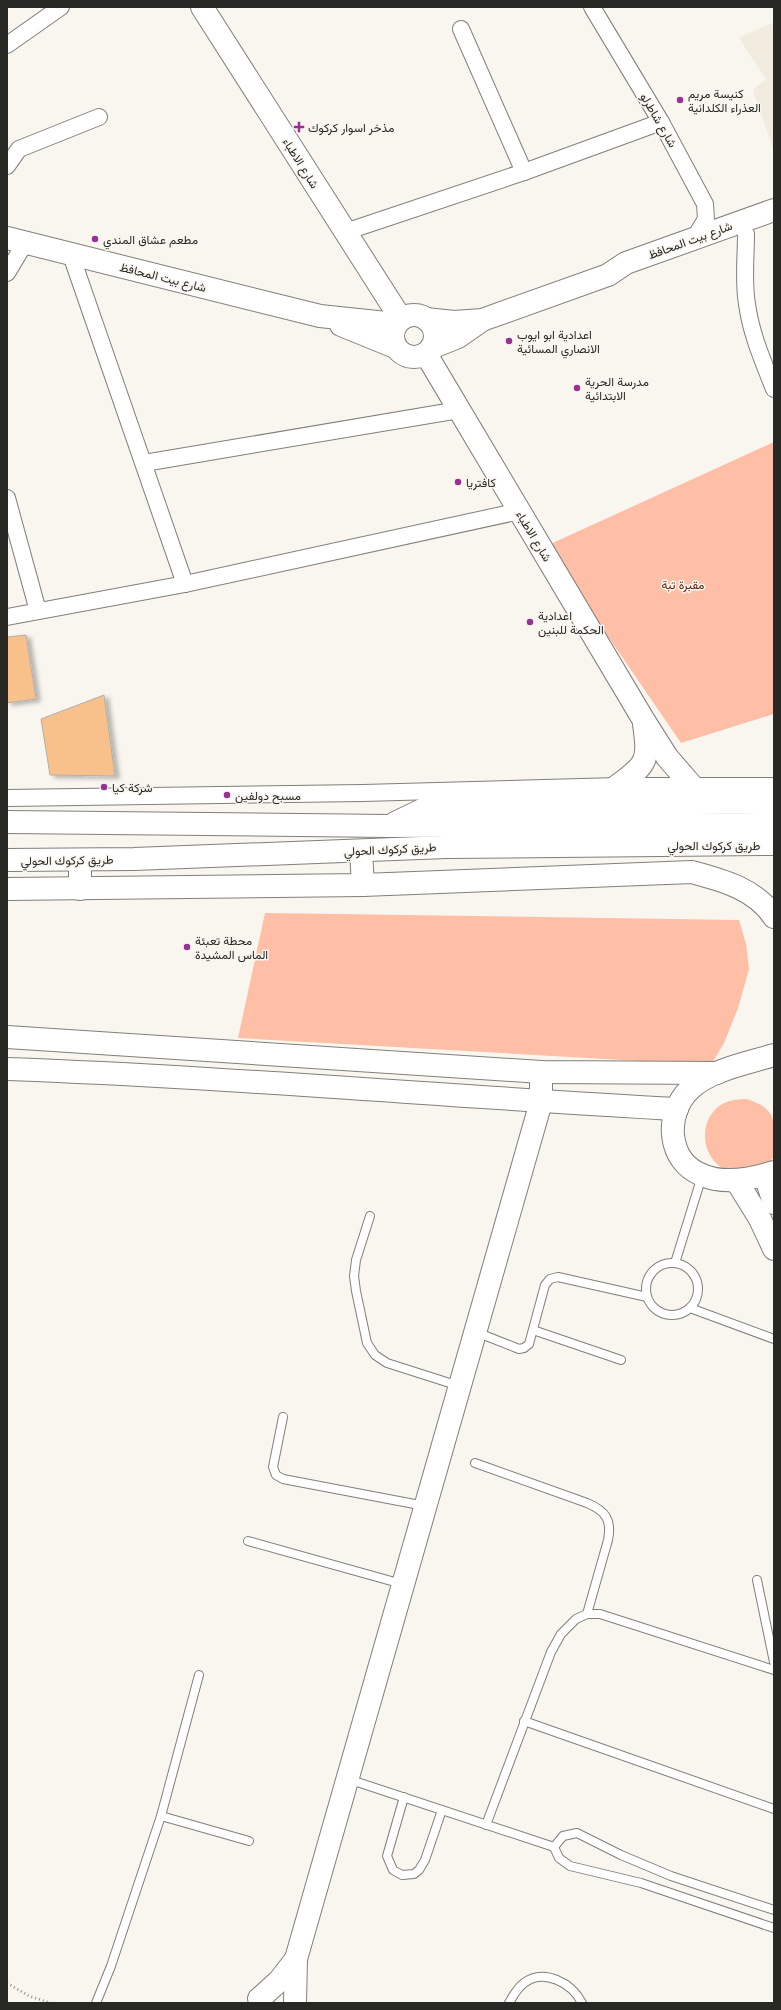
<svg xmlns="http://www.w3.org/2000/svg" width="781" height="2010" viewBox="0 0 781 2010" font-family="Mulish,Vazirmatn,sans-serif">
  <defs>
    <filter id="shadow"><feDropShadow dx="4.5" dy="2.5" stdDeviation="2" flood-color="#0004"/></filter>
  </defs>
  <rect width="100%" height="100%" fill="#f9f6f0"/>
  <path fill="#f1ecdf" d="M774,22V152L753,90L766,79L739,38Z"/>
  <g fill="#ffbea6">
    <path d="M774,442V714L681,743L546,546Z"/>
    <path d="M265,913L739,920L746,944L749,969L738,1008L724,1043L711,1065L238,1038Z"/>
    <path d="M746,1099C781,1109 774,1126 774,1157C764,1168 762,1167 747,1169C743,1170 737,1172 732,1172C727,1172 720,1167 716,1163C700,1147 701,1117 722,1104C730,1100 738,1099 746,1099Z"/>
  </g>
  <g fill="#f8c18c" stroke="#b3aeaa" filter="url(#shadow)">
    <path d="M26,635L36,699L7,703V637Z"/>
    <path d="M104,695L115,776L50,775L41,719Z"/>
  </g>
  <g fill="none" stroke-linecap="round" stroke-linejoin="round">
    <defs>
      <g id="lane">
        <path d="M370,1216L356,1260L354,1276L356,1291L367,1343L375,1355L387,1363L459,1386"/>
        <circle cx="672" cy="1289" r="26"/>
        <path d="M675,1263L702,1176"/>
        <path d="M690,1308L774,1339"/>
        <path d="M533,1330L621,1360"/>
        <path d="M476,1332L519,1349L524,1348L529,1344L545,1285L550,1279L558,1277L647,1297"/>
        <path d="M283,1417L273,1467L276,1475L283,1479L425,1506"/>
        <path d="M475,1463L587,1503C606,1511 612,1520 608,1540L587,1614"/>
        <path d="M248,1541L402,1584"/>
        <path d="M757,1580L774,1662"/>
        <path d="M524,1721L774,1809"/>
        <path d="M348,1779L554,1847"/>
        <path d="M404,1797L387,1856L393,1870L402,1875L414,1874L419,1870L425,1860L442,1810"/>
        <path d="M161,1816L249,1841"/>
        <path d="M486,1825L551,1652L561,1634L576,1619L587,1614H600L774,1670"/>
        <path d="M774,1910L671,1876L621,1855L577,1833L563,1836L554,1847L559,1858L570,1866L641,1883L774,1928"/>
        <path d="M96,2003L111,1966L161,1816L199,1675"/>
        <path d="M509,2003C513,1996 517,1988 524,1983C544,1968 572,1983 582,2003"/>
      </g>
      <g id="street">
        <path d="M592,7L661,122L705,204L706,219L695,237"/>
        <path d="M461,29L524,172"/>
        <path d="M7,45L61,7"/>
        <path d="M7,166L19,149L99,117"/>
        <path d="M345,232L524,172L661,122"/>
        <path d="M746,234C746,257 743,281 747,304C751,334 763,361 774,389"/>
        <path d="M71,255L185,584"/>
        <path d="M7,273L25,243"/>
        <path d="M144,463L459,410"/>
        <path d="M7,498L38,611"/>
        <path d="M7,617L185,584L520,511"/>
        <path d="M7,798L363,793L617,786H774"/>
      </g>
      <g id="secondary">
        <path d="M202,7L401,319"/>
        <path d="M7,238L320,316L396,324"/>
        <circle cx="414" cy="336" r="21"/>
        <path d="M426,319L454,322L482,320L608,275L626,263L774,210"/>
        <path d="M341,325L395,347"/>
        <path d="M431,348L458,337L481,321"/>
        <path d="M426,354L643,719L667,757L692,786"/>
        <path d="M617,786C648,764 649,760 644,724"/>
        <path d="M7,889L363,885L692,872C722,880 756,889 774,917"/>
        <path d="M7,1037L541,1072L717,1073"/>
        <path d="M774,1055C748,1063 710,1070 690,1089C664,1114 667,1161 702,1175C725,1185 752,1179 774,1172"/>
        <path d="M7,1069C230,1077 453,1097 677,1109"/>
        <path d="M765,1175L774,1203"/>
        <path d="M736,1180L760,1219L774,1249"/>
        <path d="M259,1999L279,1981L296,1959"/>
        <path d="M295,2003L296,1959L541,1102V1072"/>
      </g>
      <g id="highway">
        <path d="M7,822L390,826L774,824"/>
        <path d="M395,823L424,809L435,808L752,802L774,804"/>
        <path d="M361,851L363,885"/>
        <path d="M7,860L134,859L446,847L774,844"/>
        <path d="M80,889V860"/>
      </g>
    </defs>
    <use href="#lane" stroke="#817f7a" stroke-width="10"/>
    <use href="#street" stroke="#817f7a" stroke-width="18"/>
    <use href="#secondary" stroke="#817f7a" stroke-width="24"/>
    <use href="#highway" stroke="#817f7a" stroke-width="24"/>
    <path stroke="#878681" stroke-width="2.5" stroke-dasharray="1 3" stroke-linecap="butt" d="M7,1983L29,1996L51,2003"/>
    <use href="#lane" stroke="#fff" stroke-width="8"/>
    <use href="#street" stroke="#fff" stroke-width="16"/>
    <use href="#secondary" stroke="#fff" stroke-width="22"/>
    <use href="#highway" stroke="#fff" stroke-width="22"/>
  </g>
  <g fill="#993194" stroke="#f9f6f0" stroke-width="1.5">
    <circle cx="680" cy="100" r="4"/>
    <path d="M297 121h4v4h4v4h-4v4h-4v-4h-4v-4h4z"/>
    <circle cx="95" cy="239" r="4"/>
    <circle cx="509" cy="341" r="4"/>
    <circle cx="577" cy="388" r="4"/>
    <circle cx="458" cy="482" r="4"/>
    <circle cx="530" cy="622" r="4"/>
    <circle cx="104" cy="787" r="4"/>
    <circle cx="227" cy="795" r="4"/>
    <circle cx="187" cy="947" r="4"/>
  </g>
  <g text-anchor="middle" dominant-baseline="central" stroke-width="3" stroke-linejoin="round" paint-order="stroke">
    <g font-size="12" fill="#282825" stroke="#f9f6f0" text-anchor="start">
      <text x="688" y="93">كنيسة مريم<tspan x="688" dy="14">العذراء الكلدانية</tspan></text>
      <text x="308" y="127">مذخر اسوار كركوك</text>
      <text x="103" y="239">مطعم عشاق المندي</text>
      <text x="517" y="334">اعدادية ابو ايوب<tspan x="517" dy="14">الانصاري المسائية</tspan></text>
      <text x="585" y="381">مدرسة الحرية<tspan x="585" dy="14">الابتدائية</tspan></text>
      <text x="466" y="482">کافتریا</text>
      <text x="538" y="615">اعدادية<tspan x="538" dy="14">الحكمة للبنين</tspan></text>
      <text x="112" y="787">شركة كيا</text>
      <text x="235" y="795">مسبح دولفين</text>
      <text x="195" y="940">محطة تعبئة<tspan x="195" dy="14">الماس المشيدة</tspan></text>
    </g>
    <g font-size="12" fill="#282825" stroke="#f9f6f0">
      <text transform="translate(659 120) rotate(60)">شارع شاطرلو</text>
      <text transform="translate(301 163) rotate(58)">شارع الاطباء</text>
      <text transform="translate(690 240) rotate(-20)">شارع بيت المحافظ</text>
      <text transform="translate(163 277) rotate(14)">شارع بيت المحافظ</text>
      <text transform="translate(534 536) rotate(59)">شارع الاطباء</text>
      <text x="714" y="845">طريق كركوك الحولي</text>
      <text transform="translate(390 849) rotate(-3)">طريق كركوك الحولي</text>
      <text transform="translate(67 860) rotate(-1)">طريق كركوك الحولي</text>
    </g>
    <g font-size="12" fill="#622308" stroke="#f9f6f0">
      <text x="683" y="584">مقبرة تبة</text>
    </g>
  </g>
  <rect width="781" height="2010" fill="none" stroke="#282825" stroke-width="16"/>
</svg>
